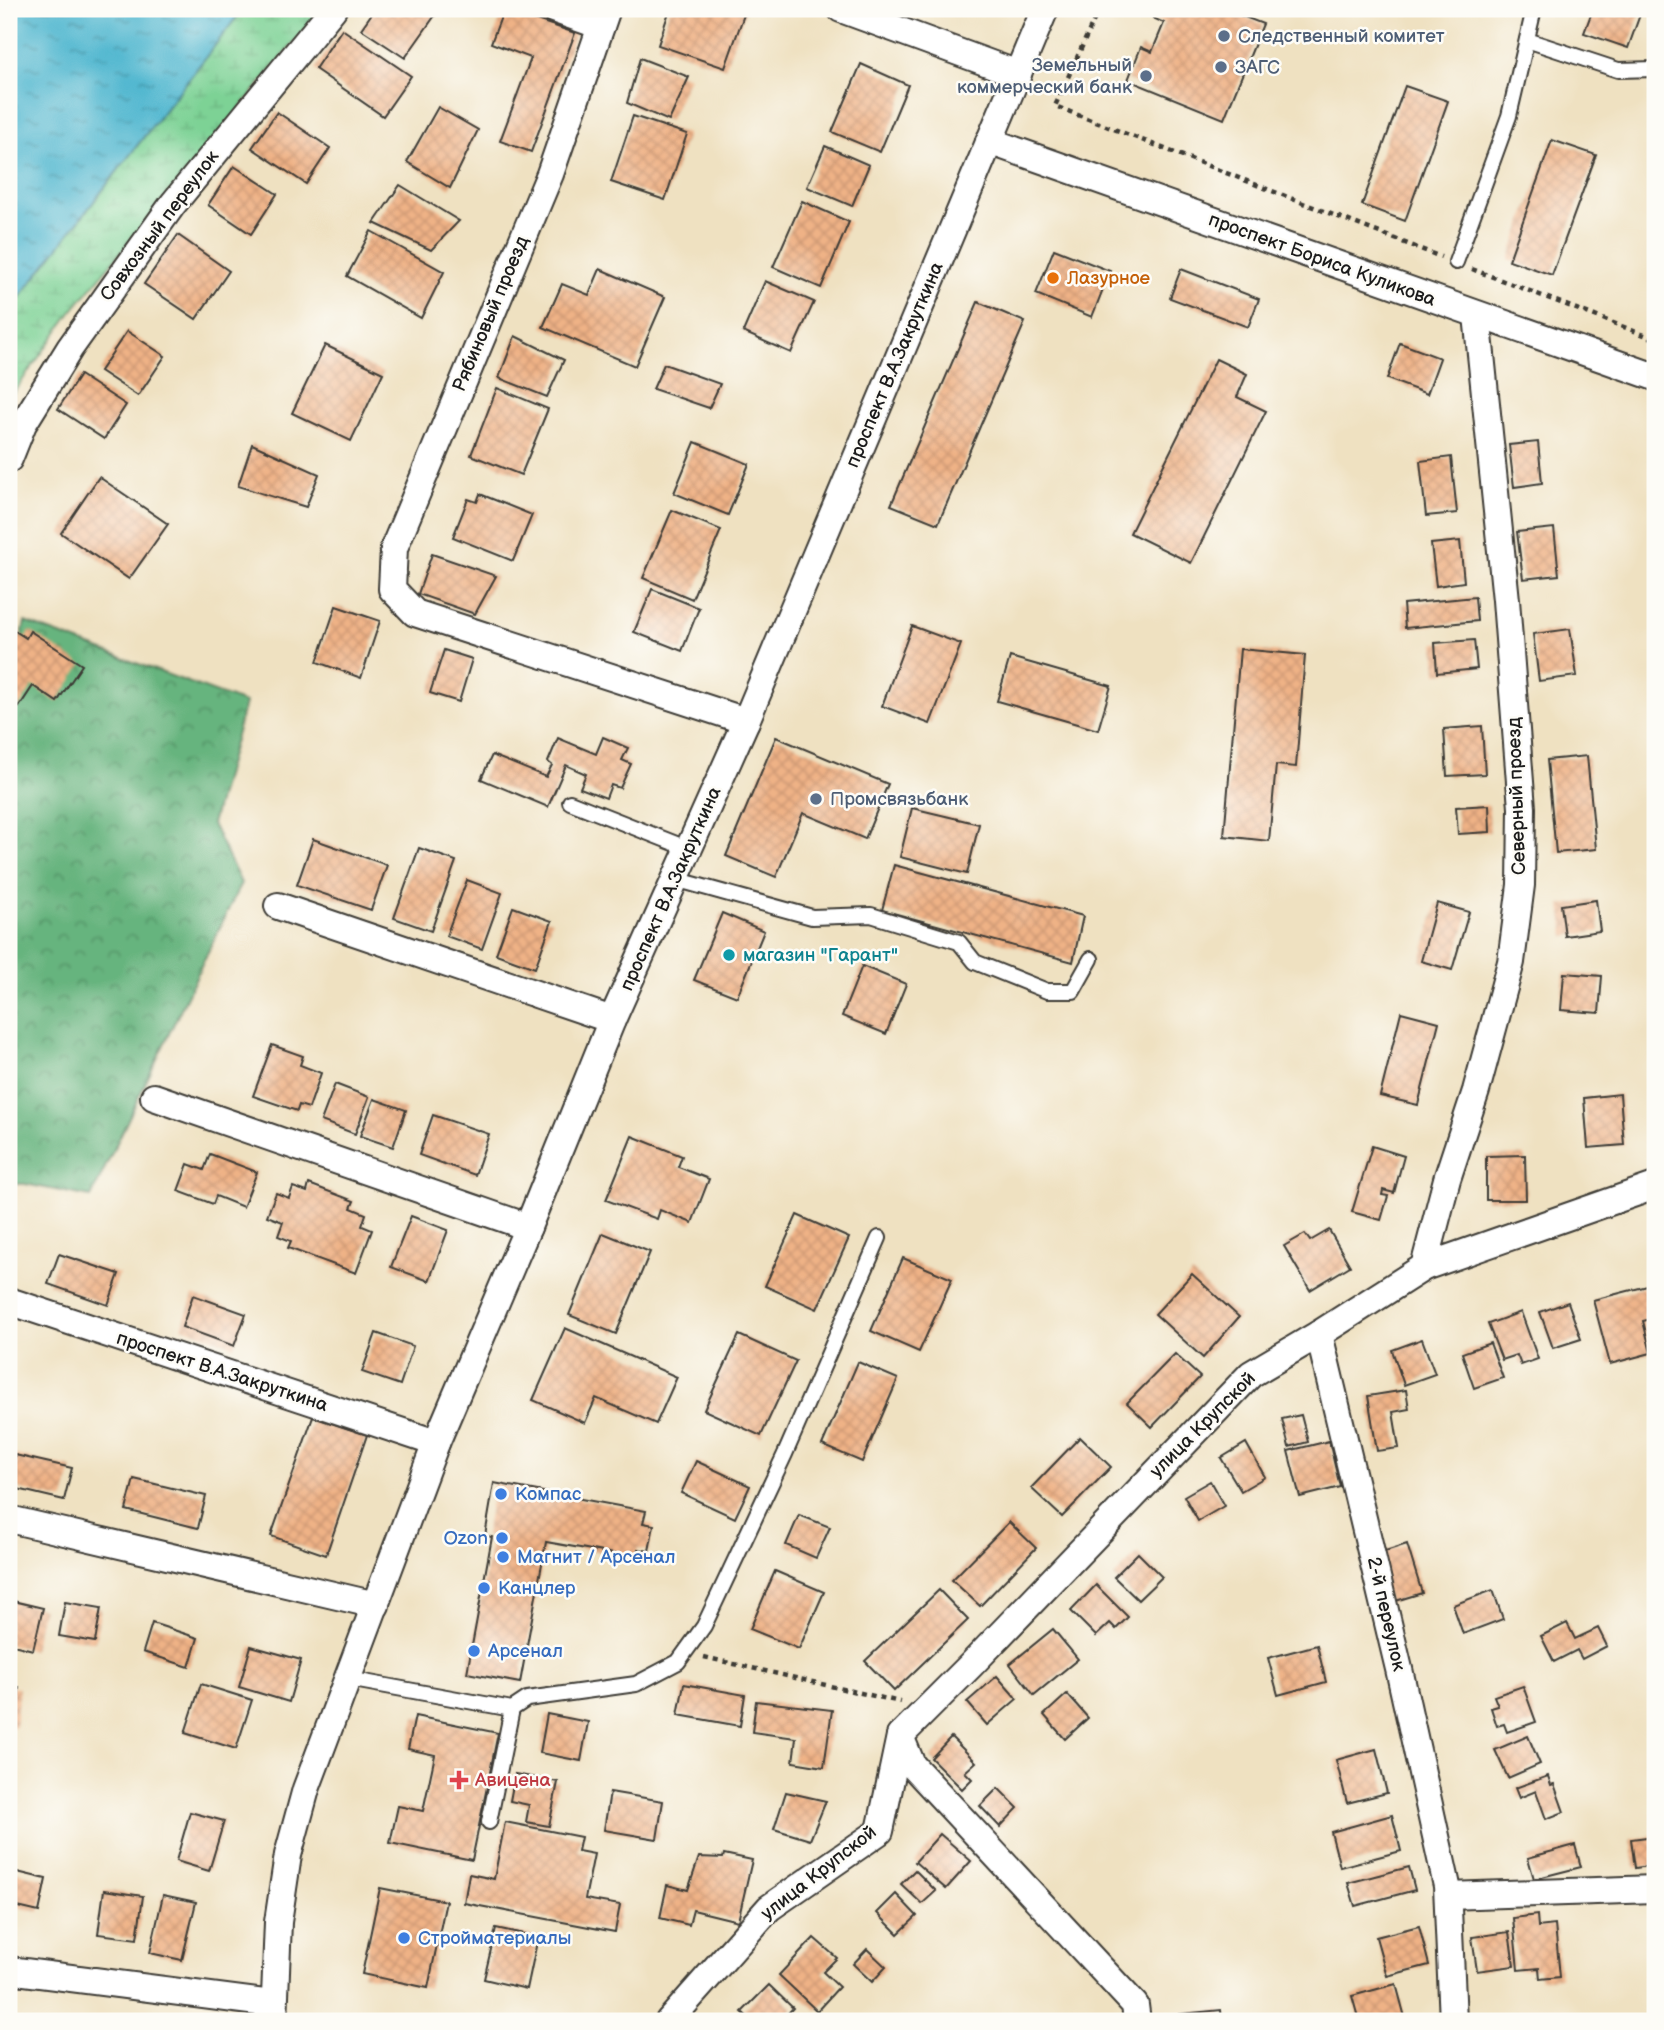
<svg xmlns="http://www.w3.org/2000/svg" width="1664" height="2030" viewBox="0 0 1664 2030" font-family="'Balsamiq Sans',sans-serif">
  <defs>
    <pattern id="forest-crowns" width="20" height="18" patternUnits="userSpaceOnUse" patternTransform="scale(1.75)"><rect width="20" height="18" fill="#66b47e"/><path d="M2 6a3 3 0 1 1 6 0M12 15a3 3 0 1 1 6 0" fill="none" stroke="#539266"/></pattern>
    <pattern id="wetland-marsh" width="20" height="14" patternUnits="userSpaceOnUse" patternTransform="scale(1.75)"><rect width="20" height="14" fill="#7dd295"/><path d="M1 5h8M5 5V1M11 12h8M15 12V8" fill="none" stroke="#6bb480"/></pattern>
    <pattern id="water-ripples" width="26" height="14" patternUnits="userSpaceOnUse" patternTransform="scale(1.75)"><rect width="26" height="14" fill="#52b8d0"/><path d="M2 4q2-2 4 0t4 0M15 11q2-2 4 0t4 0" fill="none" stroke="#4395a8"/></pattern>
    <pattern id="building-cross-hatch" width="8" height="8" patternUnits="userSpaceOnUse" patternTransform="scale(1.75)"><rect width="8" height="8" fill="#efb286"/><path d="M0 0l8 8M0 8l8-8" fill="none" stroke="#cc9873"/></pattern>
  </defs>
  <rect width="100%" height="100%" fill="#fdfcf7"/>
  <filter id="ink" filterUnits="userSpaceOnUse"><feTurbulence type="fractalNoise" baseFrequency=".0143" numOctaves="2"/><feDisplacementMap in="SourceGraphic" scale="14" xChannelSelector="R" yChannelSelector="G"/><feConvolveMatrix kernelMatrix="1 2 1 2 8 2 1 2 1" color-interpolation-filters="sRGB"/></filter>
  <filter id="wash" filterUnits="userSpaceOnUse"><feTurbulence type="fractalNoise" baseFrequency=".00686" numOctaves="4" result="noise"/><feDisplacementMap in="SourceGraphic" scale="28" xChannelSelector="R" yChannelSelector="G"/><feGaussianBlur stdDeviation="1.57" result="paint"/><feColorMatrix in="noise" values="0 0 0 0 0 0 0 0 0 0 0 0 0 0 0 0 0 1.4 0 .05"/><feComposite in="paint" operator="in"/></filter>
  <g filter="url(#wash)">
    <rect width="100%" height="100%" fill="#efe1c1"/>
    <path fill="url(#forest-crowns)" stroke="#41684d" stroke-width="2" d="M25,622L245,703L212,824L241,883L91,1197L25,1184H9V689Z"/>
    <path fill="url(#wetland-marsh)" stroke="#4c7758" stroke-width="2" d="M243,9H322L72,311L9,399V311Z"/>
    <path fill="url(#water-ripples)" stroke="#376a76" stroke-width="2" d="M9,9H243L9,311Z"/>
    <g id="blocks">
      <g fill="url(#building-cross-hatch)">
        <path d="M375,9H429L436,14L405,58L361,29Z"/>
        <path d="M504,9L575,33L531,152L500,141L531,58L491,43Z"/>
        <path d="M670,9H746L725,68L658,45Z"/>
        <path d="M1156,9H1224L1263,24L1224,119L1128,80L1141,47L1152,52L1164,23L1153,18Z"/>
        <path d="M1593,9H1642L1628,48L1584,33Z"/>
        <path d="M342,29L411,76L383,116L315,69Z"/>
        <path d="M640,58L689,77L669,121L627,103Z"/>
        <path d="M861,64L908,85L880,152L832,132Z"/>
        <path d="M1405,86L1448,101L1405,221L1362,205Z"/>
        <path d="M438,107L478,130L450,188L407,162Z"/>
        <path d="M277,112L330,148L306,184L252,148Z"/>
        <path d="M633,116L687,134L665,200L611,182Z"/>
        <path d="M1552,140L1596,155L1552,275L1509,260Z"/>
        <path d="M825,146L869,165L852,206L807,187Z"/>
        <path d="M234,166L277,194L251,234L208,205Z"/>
        <path d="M400,185L459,221L431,250L374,223Z"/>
        <path d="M802,201L849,222L821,288L773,267Z"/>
        <path d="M371,231L444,272L421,318L347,276Z"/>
        <path d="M178,235L229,271L196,319L144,284Z"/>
        <path d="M1054,249L1110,271L1092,317L1036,294Z"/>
        <path d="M600,269L665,297L635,366L543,327L562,284L589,295Z"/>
        <path d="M1181,269L1259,299L1248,327L1170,298Z"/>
        <path d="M765,281L814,302L791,353L743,332Z"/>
        <path d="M978,302L1025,322L938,524L891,505Z"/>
        <path d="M127,331L165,356L138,396L100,371Z"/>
        <path d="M515,336L564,360L547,397L499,378Z"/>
        <path d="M1400,343L1440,358L1427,394L1387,379Z"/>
        <path d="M325,345L383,373L351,441L292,413Z"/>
        <path d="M1216,359L1247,374L1237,397L1266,411L1191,563L1130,533Z"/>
        <path d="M664,364L720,384L709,408L653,389Z"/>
        <path d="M80,375L126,405L104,439L58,409Z"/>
        <path d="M497,388L548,409L521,475L471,455Z"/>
        <path d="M695,442L749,464L728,515L674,493Z"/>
        <path d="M1538,442L1542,483L1514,487L1509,445Z"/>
        <path d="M252,444L319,474L306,507L238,486Z"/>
        <path d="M1451,457L1457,513L1426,516L1420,461Z"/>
        <path d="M99,477L168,524L129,579L61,533Z"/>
        <path d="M480,494L532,515L513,561L453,537L468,499L477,502Z"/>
        <path d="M672,510L721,530L692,599L643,578Z"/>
        <path d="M1554,528L1559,575L1523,579L1517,532Z"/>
        <path d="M1460,541L1464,582L1436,586L1431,544Z"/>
        <path d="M432,554L496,576L475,614L418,594Z"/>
        <path d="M652,589L699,608L682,651L634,632Z"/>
        <path d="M1475,597L1477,621L1405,628L1403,604Z"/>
        <path d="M336,606L380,621L361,678L317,662Z"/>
        <path d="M912,626L961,644L930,724L882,706Z"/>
        <path d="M12,629L26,638L30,631L82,665L57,702L33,686L19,707L9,700V633Z"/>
        <path d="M1570,629L1577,676L1539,681L1533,634Z"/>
        <path d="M1474,640L1477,669L1437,673L1435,643Z"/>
        <path d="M1240,649L1305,655L1296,767L1276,765L1269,841L1224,836Z"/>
        <path d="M444,650L472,659L459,702L430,693Z"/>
        <path d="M1010,657L1111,686L1098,730L997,701Z"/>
        <path d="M1482,726L1485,774L1447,776L1444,729Z"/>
        <path d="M603,737L628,748L622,760L631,764L620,788L611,785L606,798L580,788L586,774L566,765L548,807L481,779L492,755L546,777L552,765L548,762L558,738L596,754Z"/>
        <path d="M776,737L888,784L865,839L803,813L776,877L726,856Z"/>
        <path d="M1587,756L1596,849L1556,853L1547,760Z"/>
        <path d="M1489,805L1490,832L1458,834L1456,807Z"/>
        <path d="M912,808L979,824L967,874L900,857Z"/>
        <path d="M313,839L387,865L371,910L297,885Z"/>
        <path d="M419,848L456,861L431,931L394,918Z"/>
        <path d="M894,865L1083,916L1073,962L882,910Z"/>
        <path d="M467,880L502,893L482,949L446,936Z"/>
        <path d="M1596,900L1600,931L1565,936L1561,905Z"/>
        <path d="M1437,903L1469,912L1452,970L1421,961Z"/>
        <path d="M513,907L552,921L535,968L496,954Z"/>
        <path d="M722,913L764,931L737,997L694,980Z"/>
        <path d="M862,966L906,984L886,1034L842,1016Z"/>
        <path d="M1564,973L1602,976L1599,1013L1561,1010Z"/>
        <path d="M1401,1012L1439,1022L1418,1105L1380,1096Z"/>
        <path d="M272,1045L303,1056L300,1065L321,1073L309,1108L299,1105L297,1111L253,1096Z"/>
        <path d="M335,1084L369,1097L355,1134L321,1121Z"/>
        <path d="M1620,1094L1624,1145L1588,1148L1584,1098Z"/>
        <path d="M374,1099L406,1110L393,1147L360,1136Z"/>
        <path d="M433,1115L489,1134L475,1175L419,1155Z"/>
        <path d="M632,1136L682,1156L678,1167L709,1179L692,1223L660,1210L657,1219L606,1200Z"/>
        <path d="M1372,1146L1404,1156L1394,1193L1383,1190L1382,1195L1388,1196L1381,1220L1352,1212Z"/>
        <path d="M210,1154L257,1172L243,1207L216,1196L213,1204L178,1191L188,1164L204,1170Z"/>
        <path d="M1525,1155L1526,1200H1486V1156Z"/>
        <path d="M309,1184L354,1201L351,1208L366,1214L362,1226L372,1230L356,1273L288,1248L291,1241L278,1236L283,1222L267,1216L276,1193L289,1198L293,1187L307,1192Z"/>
        <path d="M797,1215L849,1238L817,1309L765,1286Z"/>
        <path d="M411,1216L448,1230L429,1281L391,1267Z"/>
        <path d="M1329,1230L1350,1266L1310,1290L1284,1246L1305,1234L1310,1241Z"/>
        <path d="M603,1233L650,1252L616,1334L569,1315Z"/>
        <path d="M59,1254L119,1274L108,1305L48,1284Z"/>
        <path d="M903,1258L952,1279L919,1352L871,1331Z"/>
        <path d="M1192,1274L1239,1317L1203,1358L1155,1314Z"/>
        <path d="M1655,1284V1318L1643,1321L1651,1353L1610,1364L1593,1300Z"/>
        <path d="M193,1295L246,1314L234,1346L182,1327Z"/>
        <path d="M1568,1302L1581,1339L1553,1348L1540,1312Z"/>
        <path d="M1521,1312L1538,1359L1521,1365L1517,1355L1502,1360L1488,1324Z"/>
        <path d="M565,1328L677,1377L656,1424L596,1398L585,1423L533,1400Z"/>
        <path d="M376,1333L413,1346L400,1385L362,1372Z"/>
        <path d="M739,1335L796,1361L761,1436L704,1410Z"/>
        <path d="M1422,1339L1435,1374L1404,1385L1392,1350Z"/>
        <path d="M1490,1343L1503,1378L1474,1388L1462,1353Z"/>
        <path d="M1175,1354L1200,1377L1152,1427L1127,1403Z"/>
        <path d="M858,1362L898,1379L862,1462L822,1445Z"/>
        <path d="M1406,1390L1409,1409L1393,1412L1399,1448L1377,1451L1368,1396Z"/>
        <path d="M1301,1415L1308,1442L1289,1447L1282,1419Z"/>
        <path d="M313,1417L367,1435L326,1555L271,1536Z"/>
        <path d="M1080,1437L1111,1467L1062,1517L1031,1488Z"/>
        <path d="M1329,1441L1340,1487L1300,1497L1288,1451Z"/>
        <path d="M1246,1443L1265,1477L1241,1491L1221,1458Z"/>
        <path d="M15,1455L72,1468L64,1500L9,1487Z"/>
        <path d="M696,1461L750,1486L735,1518L681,1493Z"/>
        <path d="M134,1479L206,1496L198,1528L126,1510Z"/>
        <path d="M1210,1481L1224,1506L1198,1521L1184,1496Z"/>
        <path d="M494,1483L646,1511L643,1523L654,1525L649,1551L638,1549L637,1558L546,1542L520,1683L467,1673L492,1537L485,1536Z"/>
        <path d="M799,1515L830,1527L816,1558L786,1545Z"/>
        <path d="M1009,1522L1036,1548L980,1606L952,1580Z"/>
        <path d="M1407,1544L1422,1593L1389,1603L1373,1555Z"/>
        <path d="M1138,1553L1162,1577L1138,1600L1114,1577Z"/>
        <path d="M775,1571L824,1592L799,1649L750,1629Z"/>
        <path d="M1096,1585L1128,1617L1116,1629L1110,1623L1096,1636L1071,1611Z"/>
        <path d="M939,1590L968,1620L894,1691L865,1661Z"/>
        <path d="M1493,1590L1503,1619L1463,1634L1453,1605Z"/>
        <path d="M9,1600L43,1608L33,1650L9,1644Z"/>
        <path d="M65,1602L101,1608L95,1642L59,1636Z"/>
        <path d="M152,1623L198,1638L189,1667L143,1652Z"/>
        <path d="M1567,1623L1575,1639L1598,1628L1607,1646L1582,1659L1577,1650L1554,1662L1541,1636Z"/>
        <path d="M1053,1629L1078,1659L1034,1695L1010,1664Z"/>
        <path d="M1317,1645L1326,1682L1278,1695L1268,1658Z"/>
        <path d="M251,1646L301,1660L289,1702L239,1687Z"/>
        <path d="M997,1676L1017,1699L987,1725L967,1702Z"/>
        <path d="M201,1684L252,1700L236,1749L185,1733Z"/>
        <path d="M684,1684L745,1695L740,1726L678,1715Z"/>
        <path d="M1523,1686L1536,1722L1507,1732L1504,1724L1497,1726L1491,1708L1498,1706L1494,1696Z"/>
        <path d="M9,1687L19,1688L15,1727L9,1726Z"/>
        <path d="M1067,1694L1088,1718L1065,1739L1044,1715Z"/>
        <path d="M756,1701L832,1710L824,1767L793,1762L796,1738L752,1732Z"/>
        <path d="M547,1714L588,1722L581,1761L540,1753Z"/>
        <path d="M415,1716L498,1733L472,1860L390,1843L398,1806L423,1811L435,1755L408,1749Z"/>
        <path d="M1528,1736L1540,1764L1508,1778L1495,1750Z"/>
        <path d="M951,1737L976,1762L965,1772L972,1779L962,1789L931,1758Z"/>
        <path d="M1376,1749L1387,1793L1347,1803L1336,1760Z"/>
        <path d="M515,1774L558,1782L549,1826L526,1822L529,1805L510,1801Z"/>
        <path d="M1548,1776L1551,1785L1554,1784L1564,1812L1546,1819L1536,1791L1519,1798L1515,1788Z"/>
        <path d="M998,1788L1018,1808L1000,1827L980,1806Z"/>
        <path d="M610,1792L663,1801L657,1839L604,1830Z"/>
        <path d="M786,1792L826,1801L810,1840L774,1829Z"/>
        <path d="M190,1812L224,1821L209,1871L176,1861Z"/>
        <path d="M1392,1815L1401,1851L1340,1867L1331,1832Z"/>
        <path d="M505,1822L581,1837L578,1851L594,1854L585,1899L620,1905L615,1932L464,1903L469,1874L494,1879Z"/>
        <path d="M940,1834L971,1861L946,1889L915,1862Z"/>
        <path d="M1655,1836V1865L1635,1868L1631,1839Z"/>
        <path d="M1575,1845L1581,1867L1534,1879L1528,1858Z"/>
        <path d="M724,1854L752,1860L738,1921L693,1910L689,1925L660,1918L667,1885L688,1890L699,1857L723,1858Z"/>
        <path d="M1409,1867L1415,1890L1355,1906L1348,1883Z"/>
        <path d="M9,1870L46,1879L39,1912L9,1905Z"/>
        <path d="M915,1870L936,1891L922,1904L901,1884Z"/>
        <path d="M380,1888L446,1901L428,1988L362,1974Z"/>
        <path d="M104,1890L143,1896L137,1939L98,1934Z"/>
        <path d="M896,1894L917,1916L898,1934L877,1913Z"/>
        <path d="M163,1895L196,1902L182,1960L150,1953Z"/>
        <path d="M1537,1915L1538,1927L1555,1925L1560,1977L1540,1979L1539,1968L1518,1970L1513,1918Z"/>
        <path d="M1419,1926L1429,1965L1387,1976L1376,1937Z"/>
        <path d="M496,1928L538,1937L527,1989L484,1979Z"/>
        <path d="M1509,1932L1514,1966L1477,1971L1472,1937Z"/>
        <path d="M814,1938L837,1958L823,1972L839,1987L817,2011L779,1975Z"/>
        <path d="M867,1949L886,1967L872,1982L853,1964Z"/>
        <path d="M1396,1984L1406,2021H1359L1352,1996Z"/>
        <path d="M769,1985L793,2008L781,2021H752L742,2012Z"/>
        <path d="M1221,2010L1222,2021H1174L1173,2015Z"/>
      </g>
    </g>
  </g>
  <g filter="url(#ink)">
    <use href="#blocks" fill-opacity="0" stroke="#3c3a35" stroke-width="2"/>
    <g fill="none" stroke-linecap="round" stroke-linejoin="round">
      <defs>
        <g id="service">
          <path d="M1527,40L1618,70L1655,69"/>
          <path d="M1456,262L1509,116L1534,9"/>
          <path d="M570,802L689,849"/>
          <path d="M675,879L812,917L871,915L959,942L975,962L1047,991H1073L1091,959"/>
          <path d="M348,1679L512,1709L527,1699L636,1684L678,1662L704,1626L785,1454L879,1238"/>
          <path d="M489,1822L512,1709"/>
        </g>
        <g id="minor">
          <path d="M553,9L601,26"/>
          <path d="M607,9L550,174L394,548L392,589L415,613L746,721"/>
          <path d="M841,9L1018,74"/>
          <path d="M989,141L1655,377"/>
          <path d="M9,459L23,424L70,348L173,204L333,9"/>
          <path d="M278,906L612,1020"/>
          <path d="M154,1097L528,1227"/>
          <path d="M1424,1267L1447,1179L1476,1091L1511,962L1521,885L1522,808L1506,600L1477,315"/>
          <path d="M9,1301L436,1443"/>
          <path d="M1319,1334L1399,1669L1447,1886L1453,2021"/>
          <path d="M9,1519L376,1605"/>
          <path d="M900,1736L912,1765L1135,2005L1137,2021"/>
          <path d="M1448,1896L1655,1889"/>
          <path d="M9,1970L273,2004"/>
          <path d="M274,2021L278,1922L288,1855L306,1789L436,1443L528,1227L612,1020L746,721L1045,9"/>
          <path d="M669,2021L769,1908L880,1831L900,1736L971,1665L1251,1374L1319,1334L1424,1267L1655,1186"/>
        </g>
      </defs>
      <use href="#service" stroke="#3c3a35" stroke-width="18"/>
      <use href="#minor" stroke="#3c3a35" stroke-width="30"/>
      <g stroke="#3c3a35" stroke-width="4.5" stroke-dasharray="5 5" stroke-linecap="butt">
        <path d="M1099,9L1055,106L1441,257"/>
        <path d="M1472,269L1655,339"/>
        <path d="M704,1657L900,1702"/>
      </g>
      <use href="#service" stroke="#fff" stroke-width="14"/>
      <use href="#minor" stroke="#fff" stroke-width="26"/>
    </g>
  </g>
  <g fill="#5c6f8a" stroke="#fdfcf7" stroke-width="2.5">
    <circle cx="1224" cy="36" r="7"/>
    <circle cx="1221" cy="67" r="7"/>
    <circle cx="1146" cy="76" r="7"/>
    <circle cx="816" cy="799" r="7"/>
  </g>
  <circle fill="#e8710a" stroke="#fdfcf7" stroke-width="2.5" cx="1053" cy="278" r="7"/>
  <circle fill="#0f9aa8" stroke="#fdfcf7" stroke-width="2.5" cx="729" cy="955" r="7"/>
  <g fill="#3f7fe0" stroke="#fdfcf7" stroke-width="2.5">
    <circle cx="501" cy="1494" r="7"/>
    <circle cx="502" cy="1538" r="7"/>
    <circle cx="503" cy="1557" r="7"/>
    <circle cx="484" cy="1588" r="7"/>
    <circle cx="474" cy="1651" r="7"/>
    <circle cx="404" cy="1938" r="7"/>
  </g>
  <path fill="#e0444e" stroke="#fdfcf7" stroke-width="2.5" d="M455.5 1769.5h7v7h7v7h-7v7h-7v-7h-7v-7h7z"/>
  <g text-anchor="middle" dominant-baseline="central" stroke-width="5" stroke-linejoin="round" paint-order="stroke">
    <g font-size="19" fill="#4e5e75" stroke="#fdfcf7" text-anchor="start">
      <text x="1238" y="36">Следственный комитет</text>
      <text x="1132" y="65" text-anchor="end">Земельный<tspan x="1132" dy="22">коммерческий банк</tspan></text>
      <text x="1235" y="67">ЗАГС</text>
      <text x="830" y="799">Промсвязьбанк</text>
    </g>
    <g font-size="19" fill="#1c1c1c" stroke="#fdfcf7">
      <text transform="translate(160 226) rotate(-53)">Совхозный переулок</text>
      <text transform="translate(1322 260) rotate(20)">проспект Бориса Куликова</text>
      <text transform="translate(491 314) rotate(-67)">Рябиновый проезд</text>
      <text transform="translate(895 365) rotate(-67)">проспект В.А.Закруткина</text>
      <text transform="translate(1517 796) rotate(-92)">Северный проезд</text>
      <text transform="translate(671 889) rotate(-66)">проспект В.А.Закруткина</text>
      <text transform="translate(222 1372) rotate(18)">проспект В.А.Закруткина</text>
      <text transform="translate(1203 1425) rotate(-45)">улица Крупской</text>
      <text transform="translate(1386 1614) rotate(77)">2-й переулок</text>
      <text transform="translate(819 1873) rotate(-38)">улица Крупской</text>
    </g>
    <g font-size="19" fill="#c56008" stroke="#fdfcf7" text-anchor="start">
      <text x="1067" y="278">Лазурное</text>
    </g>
    <g font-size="19" fill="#0d838f" stroke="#fdfcf7" text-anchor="start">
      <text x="743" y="955">магазин "Гарант"</text>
    </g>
    <g font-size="19" fill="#366cbe" stroke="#fdfcf7" text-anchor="start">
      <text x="515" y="1494">Компас</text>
      <text x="488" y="1538" text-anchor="end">Ozon</text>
      <text x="517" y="1557">Магнит / Арсенал</text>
      <text x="498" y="1588">Канцлер</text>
      <text x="488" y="1651">Арсенал</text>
      <text x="418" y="1938">Стройматериалы</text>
    </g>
    <g font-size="19" fill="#be3a42" stroke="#fdfcf7" text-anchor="start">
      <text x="475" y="1780">Авицена</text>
    </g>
  </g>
  <rect width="1664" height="2030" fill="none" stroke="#fdfcf7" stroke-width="35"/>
</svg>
